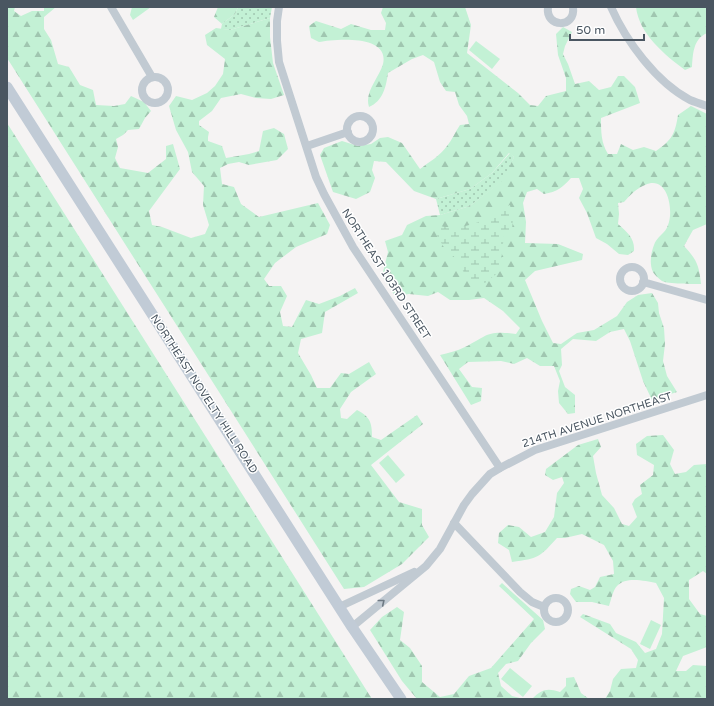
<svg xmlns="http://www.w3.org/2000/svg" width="714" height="706" viewBox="0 0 714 706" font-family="'Varela Round',sans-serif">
  <defs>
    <pattern id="grass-dots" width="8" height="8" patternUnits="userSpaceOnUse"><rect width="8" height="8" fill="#c3f1d5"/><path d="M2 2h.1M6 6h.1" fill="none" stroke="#a0c6b0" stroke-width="1.8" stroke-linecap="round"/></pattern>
    <pattern id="forest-firs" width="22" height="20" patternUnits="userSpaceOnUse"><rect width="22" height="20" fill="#c3f1d5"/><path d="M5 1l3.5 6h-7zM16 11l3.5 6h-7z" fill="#a0c6b0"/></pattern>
    <pattern id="wetland-marsh" width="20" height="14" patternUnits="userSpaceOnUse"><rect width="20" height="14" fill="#c3f1d5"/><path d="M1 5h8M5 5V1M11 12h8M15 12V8" fill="none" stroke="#a0c6b0"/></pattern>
  </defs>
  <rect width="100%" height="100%" fill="#f5f3f3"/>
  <g fill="url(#grass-dots)">
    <path d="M238,7H272L270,18L230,30L221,29L222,24L235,14Z"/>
    <path d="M510,153L514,157L504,180L491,190L470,206L440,215L436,199L470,189L492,173Z"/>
  </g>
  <g fill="url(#forest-firs)">
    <path d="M7,7H15L14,11L21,16L32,11H44V7H56L44,17V29L51,40L58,64L69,67L80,85L93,90L96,105L114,106L125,104L131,96L144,102L151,111L145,118L139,129L128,130L123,135L116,139L118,147L115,158L120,168L148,173L166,159V146L173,144L180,169L149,211L152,225L162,227L191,238L205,234L209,225L203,205L204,186L192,172L188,152L176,130L169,106L176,96L192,100L207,93L215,86L223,74L225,59L207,45L205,35L216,28L230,30L270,18V37L273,63L284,95L271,99L256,98L241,94L221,98L212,111L199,121V125L209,132L208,137V141L222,146L226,158L249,154L259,151L263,131L274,128L284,134L288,149L277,160L249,165L239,162L228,164L220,168L222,184L234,187L241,204L259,217L318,203L330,225L327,234L296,247L275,263L264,279L269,286H281L287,296L280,312L283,326L292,327L306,300L319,304L340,296L355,288L358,293L325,312L322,333L301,339L298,353L311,375L317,388H330L341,373L349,374L369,362L376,374L351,392L340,409L341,418L347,419L357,410C370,417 372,422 372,437L381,440L417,415L423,424L371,465L399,502L422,509V525L429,537L402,564L364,587L344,589L7,58Z"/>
    <path d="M132,7H151L133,20L130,15Z"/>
    <path d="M218,7H238L235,14L222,24L214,17Z"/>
    <path d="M383,7H465L471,25L467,53L518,93L530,105L538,106L546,96L566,91V78L558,55L556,34L563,27L572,32L565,46L563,54L568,64L575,84L589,81L599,90L611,87L618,76H624L635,87L640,103L601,118C601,131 601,143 608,154H617L621,144L633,150L644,147L656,151C672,140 675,134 678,115L691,106L707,114V224L693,230L684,246C697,260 699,265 701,284C694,284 667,284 662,281C659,279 654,274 653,272C649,264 651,253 654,245C656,237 666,233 668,225C674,211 668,174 645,185C636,189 631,194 624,202L618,203L619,214L618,224C627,232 635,238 634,251L628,255L619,254L607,244L596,238L587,213L579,198L583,189L579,178H571C563,187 557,192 544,194L537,189L527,192L523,203L526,222L525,243L558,244L583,254L582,260L535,271L525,280L542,321L553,343L561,344L577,333L594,330L617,316L627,302L638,295L652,293L658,303L659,313L664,328L665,344L663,361L667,376L677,392L652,400L643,381L630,341L624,329L610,332L596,341L573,339L561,349L562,365L559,371L565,387L575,395V413L568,414L559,403L558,391L560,381L554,366H540L527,358L514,364L501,361L468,362L459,369L472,387L482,388L481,401L471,405L440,355C448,353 457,351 465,347C488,335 487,330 516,334L520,328L503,311L484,298L469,300H450L438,292L428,296L409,294L395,296L382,276L388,252L385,241L402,235L407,225L426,216L440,215L470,206L503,180L514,157L509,153L492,173L470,189L436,199L414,191L386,162L374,161L372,170L375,178L370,192L356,199L333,192L320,155L324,148L342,141L358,146L371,144L380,138L388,137L402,143L420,169C429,162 440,156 447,146C452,140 455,132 460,125L469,124L467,116L459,105L455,92L446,91L440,82L434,62L423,55L412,59L388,73C386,87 383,101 369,107C364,92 379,78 383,64C390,34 335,39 319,42L311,38L309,26L316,21L341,29L351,24L371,30H385L386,23L381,13Z"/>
    <path d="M636,7H707V33C693,39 693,54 692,67L685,70C665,55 639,34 636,7Z"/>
    <path d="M7,123L372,699H7Z"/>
    <path d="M663,435L674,450L670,464L675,474L686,472L694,465L707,464V574L703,571L689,580V599L700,614L707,616V647L683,656L676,671H686L693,665L707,666V699H605L610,691L613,679L621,669L636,668L638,660L631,649L580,617L583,614L610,624L616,633L636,642L645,653L656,649L662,634L664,598L656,583C645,581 626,576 617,586C613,590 611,600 609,606L592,602H576L570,594L571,589L579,586L590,590L595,587L600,577L614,574L613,561L604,545L582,534L565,538H557C539,558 539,558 512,562L509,550L498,543L499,533L508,525L519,527L531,537L545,532L554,517L557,493L564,483L562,477L553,480L545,475L546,469L578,445L598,439L601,447L593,456L596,473L602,495L614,508L622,524L629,526L637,517L632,504L635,499L642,494L640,485L653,475L654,465L637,455L636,444L647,436Z"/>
    <path d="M502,583L543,620L545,629L531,643L518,661L506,664L498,673L501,686L512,696L524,699H417L402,681L370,630L382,617L397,607L404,612L400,640L410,648L422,666V682L440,697L454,694L469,676L491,668L534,619L499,586Z"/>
    <path d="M574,677L581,693L589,699H532C542,689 547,688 560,692L566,686V678Z"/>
  </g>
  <path fill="url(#wetland-marsh)" d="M510,205L513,220L512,229L504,235L500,271L485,283L466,278L459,261L445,249L437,236L440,226L454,229L473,224L489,218L499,209Z"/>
  <g fill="#c3f1d5">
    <path d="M476,41L500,59L492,69L469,50Z"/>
    <path d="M388,455L405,475L396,483L379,463Z"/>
    <path d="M651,620L661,625L650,649L640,644Z"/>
    <path d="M510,668L532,686L523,697L501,679Z"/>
  </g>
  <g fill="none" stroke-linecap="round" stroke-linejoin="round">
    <g stroke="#c1cad2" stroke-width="8">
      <path d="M111,7L152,77"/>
      <path d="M279,7L277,21V41L279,62L316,177L324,194L353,247L500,468"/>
      <path d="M548,7C545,28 576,29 573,7"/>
      <path d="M611,7C626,41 656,82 690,100C695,102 701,104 707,106"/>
      <circle cx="155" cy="90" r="13"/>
      <circle cx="360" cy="129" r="13"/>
      <path d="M307,146L348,132"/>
      <circle cx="632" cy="279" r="12"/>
      <path d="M643,282L707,300"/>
      <path d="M454,523L520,592L532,602L544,607"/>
      <circle cx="556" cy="610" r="12"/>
      <path d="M339,607L414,572"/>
      <path d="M352,627L426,566L440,549L464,505L472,494L490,474L500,468L535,450L707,395"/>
    </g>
    <path stroke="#c1cbd6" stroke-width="11" d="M7,87L352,627L401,699"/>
  </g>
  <defs><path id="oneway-chevron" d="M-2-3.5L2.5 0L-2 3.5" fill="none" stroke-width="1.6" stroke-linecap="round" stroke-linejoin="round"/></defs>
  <use stroke="#6e7983" href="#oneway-chevron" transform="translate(382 602) rotate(-39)"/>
  <g text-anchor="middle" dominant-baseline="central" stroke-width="3" stroke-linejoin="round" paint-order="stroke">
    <g font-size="11" fill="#4a5661" stroke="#fff">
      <text transform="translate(386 274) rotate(57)">NORTHEAST 103RD STREET</text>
      <text transform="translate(204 394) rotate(57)">NORTHEAST NOVELTY HILL ROAD</text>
      <text transform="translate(597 420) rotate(-18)">214TH AVENUE NORTHEAST</text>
    </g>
  </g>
  <rect width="714" height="706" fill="none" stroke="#4a5661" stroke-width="16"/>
  <path d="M570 34v6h74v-6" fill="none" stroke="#4a5661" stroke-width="2"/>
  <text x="576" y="34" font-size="12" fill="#4a5661" stroke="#ffffff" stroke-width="3" paint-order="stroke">50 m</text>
</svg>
